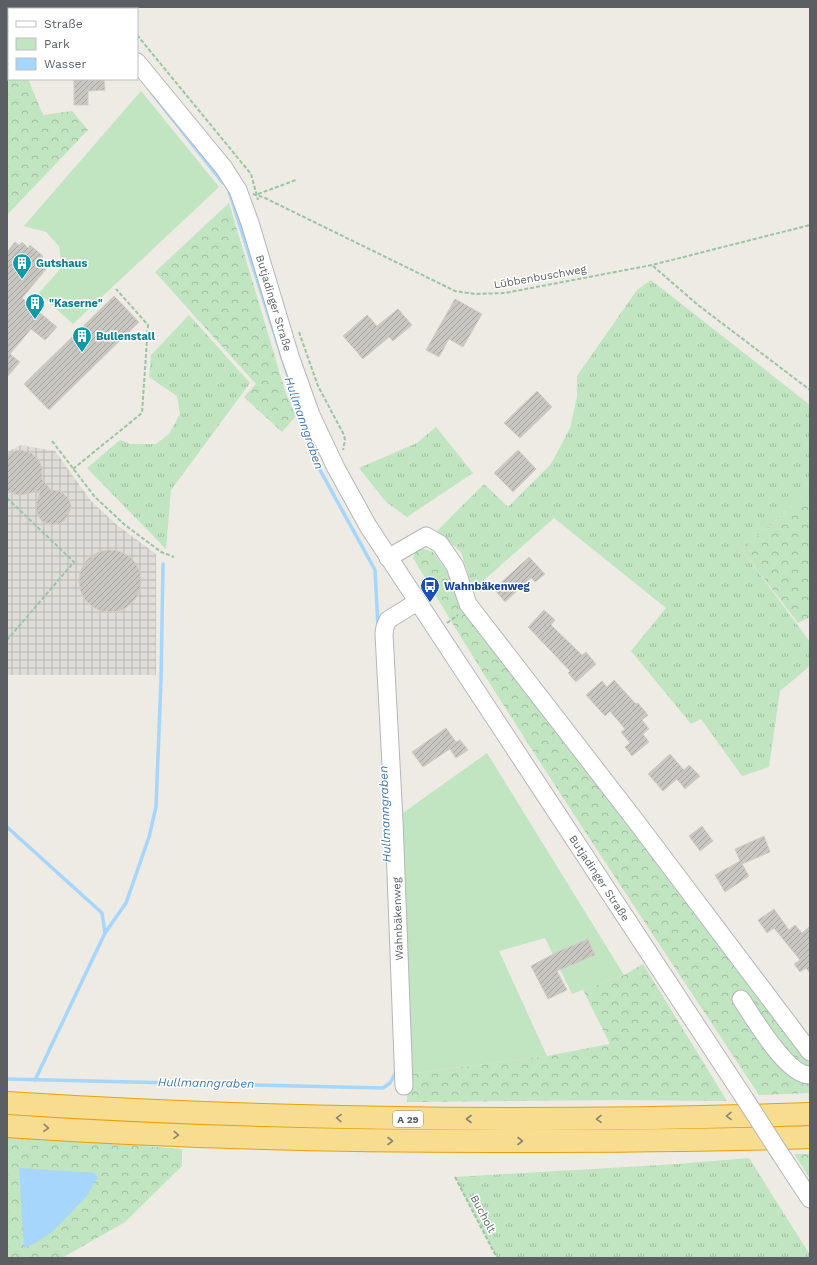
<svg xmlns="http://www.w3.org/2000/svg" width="817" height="1265" viewBox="0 0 817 1265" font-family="'Work Sans',sans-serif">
  <defs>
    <pattern id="industrial-grid" width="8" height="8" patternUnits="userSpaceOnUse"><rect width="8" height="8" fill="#dfddd8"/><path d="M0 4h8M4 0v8" fill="none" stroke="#b8b6b3"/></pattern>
    <pattern id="grass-tufts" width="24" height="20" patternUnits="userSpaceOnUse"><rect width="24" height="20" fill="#c1e4c1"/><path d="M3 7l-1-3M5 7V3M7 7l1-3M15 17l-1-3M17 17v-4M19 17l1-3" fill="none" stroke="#a0bca0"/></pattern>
    <pattern id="forest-crowns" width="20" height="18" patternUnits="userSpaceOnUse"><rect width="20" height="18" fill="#c1e4c1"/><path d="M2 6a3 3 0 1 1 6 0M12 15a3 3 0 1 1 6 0" fill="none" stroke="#a0bca0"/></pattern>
    <pattern id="building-hatch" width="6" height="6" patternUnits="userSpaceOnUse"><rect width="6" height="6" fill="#c8c6c0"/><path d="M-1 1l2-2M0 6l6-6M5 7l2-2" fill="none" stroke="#a5a4a0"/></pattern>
  </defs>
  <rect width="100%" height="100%" fill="#edebe3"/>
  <path fill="url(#industrial-grid)" d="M21,445L55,451L91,501L117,525L156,554V675H7V452Z"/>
  <g fill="url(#grass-tufts)">
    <path d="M651,280L810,405V490L742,550L810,642V666L780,691L769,767L742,776L701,719L691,724L631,651L666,608L554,518L473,590L461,552L437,531L484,484L508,507L551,464L570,428L577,397V376L637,290Z"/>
    <path d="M189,315L250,383L171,490L166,549L87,468L120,440L131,444H156L169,434L180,414L177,396L149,377L151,355Z"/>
    <path d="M436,427L473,473L407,517L386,502L359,468L417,443Z"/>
    <path d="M749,1158L810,1255V1258H497L455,1177L677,1164Z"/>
  </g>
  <g fill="url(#forest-crowns)">
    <path d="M7,47H9V79H28L43,115L72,111L88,130L7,215Z"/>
    <path d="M229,203L286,394L296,416L282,432L244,397L256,384L155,272Z"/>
    <path d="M810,490V617L798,623L742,550Z"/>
    <path d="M417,547L433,552L446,570L456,594L469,617L810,1064V1093L759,1095C642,917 522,741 413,558Z"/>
    <path d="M643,964L727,1101L620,1100L407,1102L408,1074L547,1056L610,1044L583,990L624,975Z"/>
    <path d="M7,1135L182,1149V1166L125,1222L62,1258H7L8,1236L7,1230Z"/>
    <path d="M794,1154H810V1178Z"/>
  </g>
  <g fill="#c1e4c1">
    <path d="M141,91L219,187L73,324L39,293L62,267L59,246L46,232L24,226Z"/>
    <path d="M487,753L624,975L572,994L545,938L499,951L547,1056L408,1074L400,815Z"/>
  </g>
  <path fill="#a6d6fb" d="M19,1168L94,1173L98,1177L86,1197L52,1232L37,1242L24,1248Z"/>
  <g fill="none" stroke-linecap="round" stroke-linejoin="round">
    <g stroke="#a6d6fb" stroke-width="3.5">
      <path d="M151,92L223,183"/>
      <path d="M228,188L315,461L375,570L378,627"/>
      <path d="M7,827L102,913L105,933"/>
      <path d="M7,1079L383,1088L390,1083L396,1072"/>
      <path d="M35,1080L105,933L126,903L149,837L156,807L161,680L163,564"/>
    </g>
  </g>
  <g fill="url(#building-hatch)" stroke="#d2cdc2">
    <path d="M74,79H104L105,90L88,91V105H74Z"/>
    <path d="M15,242L19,245L22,242L28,248L30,245L43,256L42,258L49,264L46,267L47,268L22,298L57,327L45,340L31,329L10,354L20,362L7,377V252Z"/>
    <path d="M114,296L139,322L49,410L24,384Z"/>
    <path d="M455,299L482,314L463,347L449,339L439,357L426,350Z"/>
    <path d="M398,309L412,325L393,341L389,337L363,359L343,336L367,315L377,326Z"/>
    <path d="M537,391L552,407L520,438L504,423Z"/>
    <path d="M21,450L31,453L38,459L42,467V479L51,490L60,491L68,498L71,505L70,511L64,521L59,524L51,525L42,521L39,517L36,510V505L40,491L20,495L14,494L7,490V455L15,451Z"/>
    <path d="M518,450L536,469L513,492L494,473Z"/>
    <circle cx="110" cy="581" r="31"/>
    <path d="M529,557L545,574L535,582L531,578L505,602L494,589Z"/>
    <path d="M544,610L555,620L551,625L582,655L586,652L596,664L576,682L568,673L570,671L528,627Z"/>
    <path d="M614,680L636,704L638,703L648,715L642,720L649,729L643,734L649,742L632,756L625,747L630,743L621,732L625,729L610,711L605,716L586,695L602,681L607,687Z"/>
    <path d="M446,728L456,742L460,740L468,750L456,758L450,749L423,767L412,752Z"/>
    <path d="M670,754L684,770L689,765L700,776L685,789L677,779L663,791L648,774Z"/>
    <path d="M702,826L713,841L700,851L689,836Z"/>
    <path d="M764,836L770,852L742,864L749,876L725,892L715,875L740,861L735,849Z"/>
    <path d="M774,909L789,930L795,925L802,933L810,926V973L806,968L800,972L794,964L800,960L774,928L767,933L758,920Z"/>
    <path d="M588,939L595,955L557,971L567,990L548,999L531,966L557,952Z"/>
  </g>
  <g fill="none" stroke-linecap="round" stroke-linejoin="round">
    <defs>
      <g id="minor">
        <path d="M92,7L94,9"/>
        <path id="s1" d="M137,62L224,168L238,190L250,223L290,356L311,415L336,468L368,526L745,1099"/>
        <path d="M388,558L426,536L440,544L455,566L468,604L635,820L810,1052"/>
        <path d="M741,999C753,1017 787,1076 810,1075"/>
        <path d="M404,1086L394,820L384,634L385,627L388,620L417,602"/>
        <path d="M781,1155L810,1199"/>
      </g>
      <g id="highway">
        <path d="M7,1103C275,1120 542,1123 810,1114"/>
        <path d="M7,1126C168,1137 330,1141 491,1141C597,1141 704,1141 810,1137"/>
      </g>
    </defs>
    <use href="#minor" stroke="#b4b6ba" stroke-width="19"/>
    <use href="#highway" stroke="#e6a10a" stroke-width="24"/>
    <g stroke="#9bc4a6" stroke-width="2" stroke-dasharray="4 2" stroke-linecap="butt">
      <path d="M115,7L116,9"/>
      <path d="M137,35L251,174L258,200"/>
      <path d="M253,194L265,198L455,291L475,294L505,293L652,265L810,225"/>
      <path d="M258,194L296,180"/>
      <path d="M653,266L698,305L810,390"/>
      <path d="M299,332L318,386L344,435L345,440L343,450"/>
      <path d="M52,441L95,497L125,525L161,552L174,557"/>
      <path d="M73,469L142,413L148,325L116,289"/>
      <path d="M7,498L74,562L7,640"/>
      <path d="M447,623L458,615"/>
      <path d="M455,1177L497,1258"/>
    </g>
    <use href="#minor" stroke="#fff" stroke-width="17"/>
    <use href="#highway" stroke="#f8dd90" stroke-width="22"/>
    <defs>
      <path id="minor-bridge" d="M745,1099L781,1155"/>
    </defs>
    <use href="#minor-bridge" stroke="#b4b6ba" stroke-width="19" stroke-linecap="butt"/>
    <use href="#minor-bridge" stroke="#fff" stroke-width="17"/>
  </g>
  <defs><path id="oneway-chevron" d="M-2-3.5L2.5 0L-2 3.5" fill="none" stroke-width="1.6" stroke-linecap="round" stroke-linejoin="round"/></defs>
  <g stroke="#8a8570">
    <use href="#oneway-chevron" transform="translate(729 1116) rotate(179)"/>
    <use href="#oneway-chevron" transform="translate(339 1118) rotate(-178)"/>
    <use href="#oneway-chevron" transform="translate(469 1119) rotate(-180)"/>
    <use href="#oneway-chevron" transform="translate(599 1119) rotate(179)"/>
    <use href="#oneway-chevron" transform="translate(46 1128) rotate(4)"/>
    <use href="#oneway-chevron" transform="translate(176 1135) rotate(3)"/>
    <use href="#oneway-chevron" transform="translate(390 1141)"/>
    <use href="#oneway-chevron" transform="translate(520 1141)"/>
  </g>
  <defs>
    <symbol id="building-pin" viewBox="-11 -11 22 30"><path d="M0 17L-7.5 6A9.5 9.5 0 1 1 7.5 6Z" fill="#0f9aa8" stroke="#fff"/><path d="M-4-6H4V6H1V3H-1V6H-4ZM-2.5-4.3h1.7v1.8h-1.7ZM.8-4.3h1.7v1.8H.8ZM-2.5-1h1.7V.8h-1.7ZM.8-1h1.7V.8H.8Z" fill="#fff"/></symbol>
    <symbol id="bus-pin" viewBox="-11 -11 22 30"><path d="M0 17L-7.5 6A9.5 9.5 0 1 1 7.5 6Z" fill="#1a4fb4" stroke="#fff"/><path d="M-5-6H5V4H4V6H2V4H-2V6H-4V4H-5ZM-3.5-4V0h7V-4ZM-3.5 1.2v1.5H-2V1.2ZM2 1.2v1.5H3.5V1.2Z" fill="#fff"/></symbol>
  </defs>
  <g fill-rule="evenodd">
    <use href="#building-pin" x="11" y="252" width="22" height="30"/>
    <use href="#building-pin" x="24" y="292" width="22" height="30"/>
    <use href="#building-pin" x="71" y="325" width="22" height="30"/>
    <use href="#bus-pin" x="419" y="575" width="22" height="30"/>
  </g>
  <g text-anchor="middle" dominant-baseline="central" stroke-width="3" stroke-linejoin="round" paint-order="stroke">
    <rect fill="#fff" stroke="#8c8f92" stroke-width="1" x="393" y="1111" width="30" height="16" rx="3"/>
    <g font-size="10" font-weight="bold" fill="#5b5f63">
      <text x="408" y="1119">A 29</text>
    </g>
    <g font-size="11" font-weight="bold" fill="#0d838f" stroke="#fff" text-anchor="start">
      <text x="36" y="263">Gutshaus</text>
      <text x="49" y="303">"Kaserne"</text>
      <text x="96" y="336">Bullenstall</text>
    </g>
    <g font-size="11" fill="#5b5f63" stroke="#fff">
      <text transform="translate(540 277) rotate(-10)">Lübbenbuschweg</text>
      <text stroke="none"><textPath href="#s1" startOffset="282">Butjadinger Straße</textPath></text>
      <text stroke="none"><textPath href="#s1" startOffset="946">Butjadinger Straße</textPath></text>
      <text transform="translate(398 919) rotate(-92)">Wahnbäkenweg</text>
      <text transform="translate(483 1214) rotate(62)">Bucholt</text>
    </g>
    <g font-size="11" font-weight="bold" fill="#164399" stroke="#fff" text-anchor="start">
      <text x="444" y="586">Wahnbäkenweg</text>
    </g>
    <g font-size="12" font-style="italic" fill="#4377ad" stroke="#fff">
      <text transform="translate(304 423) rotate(71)">Hullmanngraben</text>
      <text transform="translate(385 814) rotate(-92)">Hullmanngraben</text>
      <text transform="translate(206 1083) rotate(1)">Hullmanngraben</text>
    </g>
  </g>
  <rect width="817" height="1265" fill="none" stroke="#5b5f63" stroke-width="16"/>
  <rect x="8" y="8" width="130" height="72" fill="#ffffff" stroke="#bdbfc1"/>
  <rect x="16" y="21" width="20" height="6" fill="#ffffff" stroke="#bdbfc1"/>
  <text x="44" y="28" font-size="12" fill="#5b5f63">Straße</text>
  <rect x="16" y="38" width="20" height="12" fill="#c1e4c1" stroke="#bdbfc1"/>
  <text x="44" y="48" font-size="12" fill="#5b5f63">Park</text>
  <rect x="16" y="58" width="20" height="12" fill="#a6d6fb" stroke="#bdbfc1"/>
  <text x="44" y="68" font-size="12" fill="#5b5f63">Wasser</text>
</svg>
